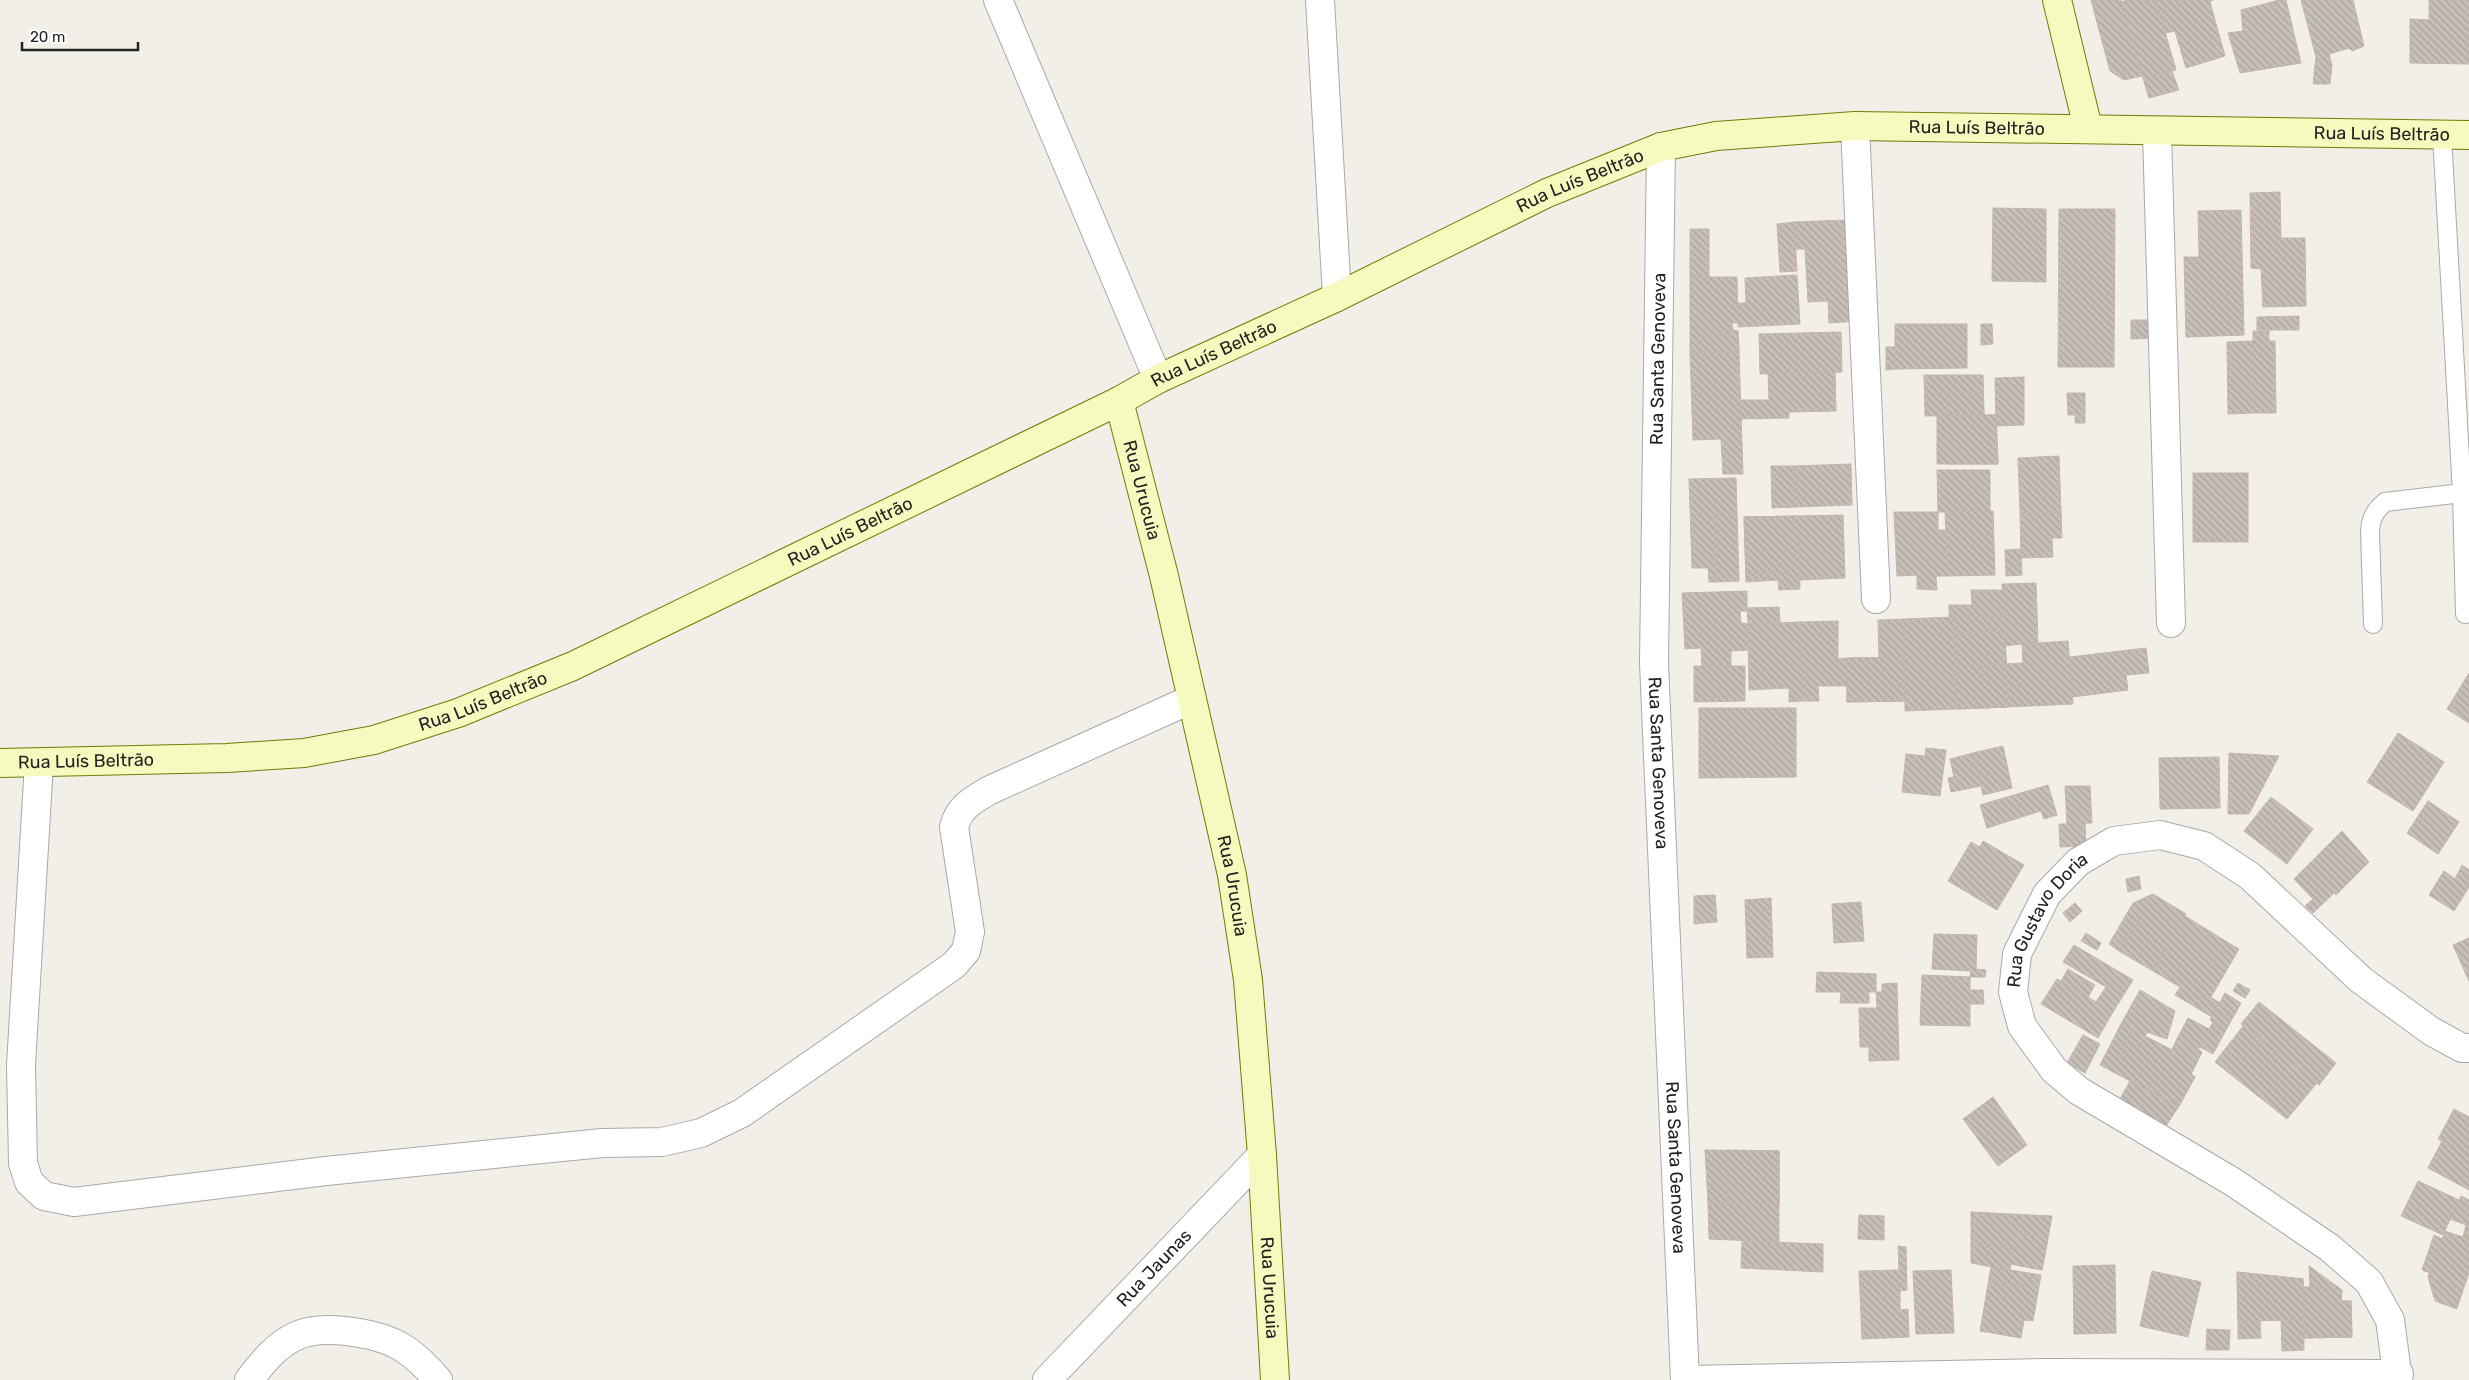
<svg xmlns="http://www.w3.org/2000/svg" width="2469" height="1380" viewBox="0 0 2469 1380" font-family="Rubik,sans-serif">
  <defs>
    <pattern id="building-back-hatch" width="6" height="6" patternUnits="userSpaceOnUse" patternTransform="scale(1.25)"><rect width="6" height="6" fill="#c7bfb8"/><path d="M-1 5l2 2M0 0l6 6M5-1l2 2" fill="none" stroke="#aba49e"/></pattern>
  </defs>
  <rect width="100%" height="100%" fill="#f2efe9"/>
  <g fill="url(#building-back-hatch)" stroke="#c4b6ab">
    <path d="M2091,0H2121L2142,76L2124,80L2110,71Z"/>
    <path d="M2127,0H2156L2176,70L2143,78L2121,2Z"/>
    <path d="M2156,0H2213L2210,2L2225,56L2186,68L2175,31L2165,33Z"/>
    <path d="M2279,0H2286L2301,63L2240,73L2228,33L2243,31L2241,10Z"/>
    <path d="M2301,0H2353L2364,46L2352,51L2349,48L2329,54L2332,65L2330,84H2313L2316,57Z"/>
    <path d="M2429,0H2469V64L2410,63V19L2429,20Z"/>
    <path d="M2172,71L2179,90L2149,98L2143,78Z"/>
    <path d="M2280,192L2281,238H2305L2306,306L2263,307L2261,269L2251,268L2250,193Z"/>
    <path d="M1993,208L2046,209V282L1992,281Z"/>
    <path d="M2059,209H2115L2114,367H2058Z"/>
    <path d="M2241,210L2244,335L2186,337L2184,257H2199L2198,211Z"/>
    <path d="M1847,220L1858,321L1829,323L1828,301L1808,302L1805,249H1795L1794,222Z"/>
    <path d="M1794,222L1797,271L1780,272L1777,224Z"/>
    <path d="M1690,229H1709V278L1690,277Z"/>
    <path d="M1797,275L1800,324L1738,327L1737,303H1746L1745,278Z"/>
    <path d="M1690,277H1737L1738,323H1732L1733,330L1738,331L1739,352L1690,353Z"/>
    <path d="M2299,316V330H2257V317Z"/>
    <path d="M2131,320H2151V338L2131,339Z"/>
    <path d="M1895,324H1967V368L1895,369Z"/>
    <path d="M1981,324H1992L1993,344L1981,345Z"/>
    <path d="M1701,330L1738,331L1739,352H1701Z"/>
    <path d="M2253,331H2269V341H2275L2276,413H2254Z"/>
    <path d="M1841,332L1842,372L1760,374L1759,334Z"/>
    <path d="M2253,341L2254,413L2228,414L2227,342Z"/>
    <path d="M1886,347H1895V369L1886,370Z"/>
    <path d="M1739,352L1743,474H1723L1721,439L1693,440L1690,353Z"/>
    <path d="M1835,372L1836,411L1789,412V418L1741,419L1740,400H1769L1768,373Z"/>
    <path d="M1924,375H1983L1984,415L1925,416Z"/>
    <path d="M2024,377V425L1996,426L1995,378Z"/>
    <path d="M1983,392L1984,415H1947V393Z"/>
    <path d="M2067,393H2085V423H2075V415H2068Z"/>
    <path d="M1947,415H1996L1998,464H1948Z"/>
    <path d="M1996,415L1998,464H1937V416Z"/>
    <path d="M2059,456L2061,512L2020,513L2018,458Z"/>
    <path d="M1851,464L1852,505L1794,507L1793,466Z"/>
    <path d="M1771,466H1793L1794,507L1772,508Z"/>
    <path d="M1937,470H1990V512H1938Z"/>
    <rect x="2193" y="473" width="55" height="69"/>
    <path d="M1736,478L1737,513H1714L1716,582H1709L1708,568H1692L1689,479Z"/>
    <path d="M1993,511L1995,575L1948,576L1945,512Z"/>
    <path d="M1894,512H1938V530H1946L1948,576H1936L1937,590L1917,589V575L1897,576Z"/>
    <path d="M2061,512L2062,538H2052L2053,557L2021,558L2020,513Z"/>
    <path d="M1714,513H1737L1739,581L1716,582Z"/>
    <path d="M1843,515L1845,578L1800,580L1798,516Z"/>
    <path d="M1798,516L1800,589L1779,590L1778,580L1746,582L1744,517Z"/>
    <path d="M1798,516L1799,540H1787L1788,573L1746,574L1744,517Z"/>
    <path d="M2021,549L2022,575L2006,576L2005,550Z"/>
    <path d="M2036,583L2038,642L2005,646L2002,584Z"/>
    <path d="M1971,590H2003L2004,616L1949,618V605H1972Z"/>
    <path d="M1747,591V611H1740L1741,623L1748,624V650L1731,651V666H1702L1701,648L1685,649L1682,593Z"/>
    <path d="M1779,607L1780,622L1748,624L1747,608Z"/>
    <path d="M2004,616L2008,707L1957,709L1953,617Z"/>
    <path d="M1953,617L1957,709L1905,711L1904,619Z"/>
    <path d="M1904,619L1905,701L1847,702V658H1879L1878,620Z"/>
    <path d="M1838,621V659L1847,658V686H1818L1819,701H1802L1801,622Z"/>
    <path d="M1801,622L1802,701L1789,702V688L1749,690L1748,624Z"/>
    <path d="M2005,631L2008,707L1957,709L1954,633Z"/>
    <path d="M2068,641L2073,704L2008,707L2006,664L2023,663L2022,644Z"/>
    <path d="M2146,648L2149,673L2126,675L2128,690L2072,697L2070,657Z"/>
    <path d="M1904,657L1905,701L1847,702V658Z"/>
    <path d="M2006,664L2008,707L1976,708L1975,690H1983L1982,665Z"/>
    <path d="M1694,666H1745V701L1694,702Z"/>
    <path d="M2469,673V723L2447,709Z"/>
    <path d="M1699,708H1796V777L1699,778Z"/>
    <path d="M2398,733L2444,762L2413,811L2367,782Z"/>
    <path d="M2003,746L2012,788L1983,795L1973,753Z"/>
    <path d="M1926,748L1946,750L1940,796L1902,792L1906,754L1925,756Z"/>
    <path d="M1973,753L1981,786L1951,792L1948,778L1954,777L1950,759Z"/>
    <path d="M2229,753L2279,756L2249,814H2228Z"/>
    <path d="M2219,757L2220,808L2160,809L2159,758Z"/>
    <path d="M2048,785L2057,815L2044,819L2041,811L1987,828L1980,805Z"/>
    <path d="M2065,786H2090L2092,823H2085L2086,846L2060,847L2059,824H2067Z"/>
    <path d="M2271,797L2313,829L2287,864L2244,831Z"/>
    <path d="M2428,801L2459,822L2438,854L2407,833Z"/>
    <path d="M2342,831L2369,862L2336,895L2334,893L2313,913L2305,906L2313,899L2294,879Z"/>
    <path d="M1983,841L2024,865L1997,910L1948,881L1971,842L1980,847Z"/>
    <path d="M2462,865L2469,870V887L2454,911L2429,895L2444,871L2455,879Z"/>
    <path d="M2139,876L2141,889L2128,892L2126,879Z"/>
    <path d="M2153,894L2119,951L2109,944L2133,903Z"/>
    <path d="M2153,894L2186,914L2153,971L2119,951Z"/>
    <path d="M1715,895L1717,922L1694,924V896Z"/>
    <path d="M1771,898L1773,957L1747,958L1745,900Z"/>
    <path d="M1861,902L1864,941L1834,943L1832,904Z"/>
    <path d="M2075,903L2082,911L2070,922L2063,913Z"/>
    <path d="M2185,916L2227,942L2198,989L2220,1003L2212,1017L2175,995L2180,987L2153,971Z"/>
    <path d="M2086,933L2101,943L2097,950L2081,941Z"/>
    <path d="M1934,934L1977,935L1976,969L1986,970L1985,977H1970L1971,971L1932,969Z"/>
    <path d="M2469,938V981L2453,945Z"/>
    <path d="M2227,942L2239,949L2211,997L2198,989Z"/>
    <path d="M2074,945L2133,980L2113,1012L2096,1002L2106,987L2063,962Z"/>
    <path d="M2068,969L2095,985L2088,997L2061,981Z"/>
    <path d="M1817,972L1876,974V992H1869V1003H1840L1841,992H1816Z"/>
    <path d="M1922,975L1970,977V990H1983L1984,1004H1970V1026L1920,1025Z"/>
    <path d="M2057,979L2113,1012L2098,1038L2041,1004Z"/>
    <path d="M1897,983L1899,1060L1869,1061V1047H1860L1859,1008H1877L1876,992H1882V984Z"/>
    <path d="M2238,983L2250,990L2245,998L2233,991Z"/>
    <path d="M2140,990L2175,1011L2167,1039L2147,1032L2145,1037L2121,1024Z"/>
    <path d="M2225,993L2241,1003L2226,1030L2210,1020Z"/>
    <path d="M2259,1002L2273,1013L2255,1034L2241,1024Z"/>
    <path d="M2273,1013L2336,1063L2319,1085L2255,1034Z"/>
    <path d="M2188,1018L2209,1029L2198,1050L2177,1039Z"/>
    <path d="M2213,1022L2226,1030L2213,1054L2200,1047Z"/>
    <path d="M2121,1024L2172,1050L2177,1039L2202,1052L2191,1074L2195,1077L2179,1106L2100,1065Z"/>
    <path d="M2244,1025L2317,1083L2287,1119L2215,1062Z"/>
    <path d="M2133,1030L2172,1050L2177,1039L2202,1052L2191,1074L2195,1077L2179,1106L2111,1071Z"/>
    <path d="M2083,1035L2100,1044L2085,1073L2067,1063Z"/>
    <path d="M2130,1081L2179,1106L2166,1126L2120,1099Z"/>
    <path d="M1993,1097L2027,1145L1998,1166L1963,1119Z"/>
    <path d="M2454,1109L2469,1117V1190L2428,1168L2442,1141L2438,1139Z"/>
    <path d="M1705,1150L1779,1151V1204L1708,1203Z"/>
    <path d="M1727,1150L1779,1151V1204H1727Z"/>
    <path d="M2418,1181L2459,1200L2443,1235L2401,1216Z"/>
    <path d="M2461,1196L2469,1200V1239L2463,1237L2466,1225L2450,1219Z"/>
    <path d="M1708,1203L1779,1204V1242L1709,1239Z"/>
    <path d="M1971,1212L2052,1216L2042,1270L2011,1264L2010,1270L2041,1275L2033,1321L2024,1320L2021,1338L1980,1331L1991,1267L1971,1263Z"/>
    <path d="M1980,1212L2024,1220L2021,1234L2048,1238L2042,1270L2011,1264L2013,1249L1974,1242Z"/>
    <path d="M1859,1215L1884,1216V1240L1858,1239Z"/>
    <path d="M2445,1231L2469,1239V1273L2463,1290L2428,1277Z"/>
    <path d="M2434,1235L2442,1239L2430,1273L2422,1270Z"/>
    <path d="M1742,1241L1823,1244V1272L1741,1268Z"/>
    <path d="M1898,1246L1906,1247L1907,1290L1900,1291V1310L1908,1309L1909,1337L1862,1339L1859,1271L1899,1270Z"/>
    <path d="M2115,1265L2116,1333L2074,1334L2073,1266Z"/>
    <path d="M2309,1266L2342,1290L2341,1301H2351L2352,1337L2304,1338V1287H2310Z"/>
    <path d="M1991,1267L2032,1274L2030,1287L1989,1279Z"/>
    <path d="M1951,1270L1954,1333L1916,1334L1913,1271Z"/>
    <path d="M2152,1271L2201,1282L2188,1337L2140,1326Z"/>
    <path d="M2237,1272L2303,1279L2304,1350L2282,1351L2281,1320L2238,1321Z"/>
    <path d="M2237,1272L2303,1279L2304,1320L2238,1321Z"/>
    <path d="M2428,1277L2463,1290L2457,1309L2435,1301Z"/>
    <path d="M2304,1287L2342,1290L2341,1301H2351L2352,1337L2304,1338Z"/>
    <path d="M2238,1321H2260L2261,1338L2238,1339Z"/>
    <path d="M2207,1329L2230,1330L2229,1350H2206Z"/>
  </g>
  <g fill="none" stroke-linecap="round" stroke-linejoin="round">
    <defs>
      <g id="lane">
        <path d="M2462,493L2465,614"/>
        <path d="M2373,624L2370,531C2371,517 2375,511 2385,502L2462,493L2442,135"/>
      </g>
      <g id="street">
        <path d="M998,0L1158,379"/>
        <path d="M1320,0L1337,297"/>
        <path d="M1855,126L1876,599"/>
        <path d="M2157,132L2171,623"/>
        <path id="s1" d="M1661,147L1654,663L1685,1380"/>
        <path d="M39,763L21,1065L23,1163L29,1182L44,1196L74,1202L326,1171L602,1143L662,1142L701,1133L742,1113L954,965L966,951L970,932L954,827C959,807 973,800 990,790L1192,699"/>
        <path d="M249,1380C263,1362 275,1346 296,1336C321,1324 369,1332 394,1343C411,1351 426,1366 438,1380"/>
        <path id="s2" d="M1047,1380L1262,1155"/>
        <path d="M1685,1380L2044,1373L2399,1374"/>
        <path id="s3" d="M2398,1380L2390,1320L2369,1282L2330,1248L2233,1182L2079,1091L2054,1070L2022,1026L2013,992L2017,954L2047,894L2078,862L2114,841L2160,835L2204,846L2250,876L2361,980L2431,1031L2462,1048H2469"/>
      </g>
      <g id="secondary">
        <path d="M2057,0L2088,128"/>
        <path id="s4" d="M1119,401L1164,576L1232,875L1248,980L1262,1155L1275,1380"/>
        <path id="s5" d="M0,763L227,758L304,753L374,740L458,713L573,666L1119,401L1158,379L1337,297L1547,193L1661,147L1716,136L1855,126L2469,135"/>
      </g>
    </defs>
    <use href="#lane" stroke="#a9a9a9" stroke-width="20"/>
    <use href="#street" stroke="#a9a9a9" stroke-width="30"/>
    <use href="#secondary" stroke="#707d05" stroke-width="30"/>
    <use href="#lane" stroke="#fff" stroke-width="18"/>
    <use href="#street" stroke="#fff" stroke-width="28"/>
    <use href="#secondary" stroke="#f7fabf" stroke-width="28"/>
  </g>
  <g text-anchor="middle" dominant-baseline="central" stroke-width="4" stroke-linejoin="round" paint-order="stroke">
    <g font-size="18" fill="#222" stroke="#fff">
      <text stroke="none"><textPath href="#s5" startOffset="2111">Rua Luís Beltrão</textPath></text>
      <text stroke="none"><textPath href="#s5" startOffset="2516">Rua Luís Beltrão</textPath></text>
      <text stroke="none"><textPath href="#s5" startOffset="1706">Rua Luís Beltrão</textPath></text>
      <text stroke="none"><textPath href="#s5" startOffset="1301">Rua Luís Beltrão</textPath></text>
      <text transform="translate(1658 359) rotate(-89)">Rua Santa Genoveva</text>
      <text stroke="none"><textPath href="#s4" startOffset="92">Rua Urucuia</textPath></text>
      <text stroke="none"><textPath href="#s5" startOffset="896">Rua Luís Beltrão</textPath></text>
      <text stroke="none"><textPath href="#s5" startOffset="491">Rua Luís Beltrão</textPath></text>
      <text stroke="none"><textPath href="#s5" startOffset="86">Rua Luís Beltrão</textPath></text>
      <text stroke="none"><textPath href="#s1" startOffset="616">Rua Santa Genoveva</textPath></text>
      <text stroke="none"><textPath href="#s4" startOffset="498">Rua Urucuia</textPath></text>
      <text stroke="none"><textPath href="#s3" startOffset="656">Rua Gustavo Doria</textPath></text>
      <text stroke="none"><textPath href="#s1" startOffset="1021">Rua Santa Genoveva</textPath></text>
      <text stroke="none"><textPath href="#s2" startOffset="155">Rua Jaunas</textPath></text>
      <text stroke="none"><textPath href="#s4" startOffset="902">Rua Urucuia</textPath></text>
    </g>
  </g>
  <path d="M22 42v8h116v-8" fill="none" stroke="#222222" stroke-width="2.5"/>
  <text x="30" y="42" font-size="15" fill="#222222" stroke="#ffffff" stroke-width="4" paint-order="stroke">20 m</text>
</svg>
